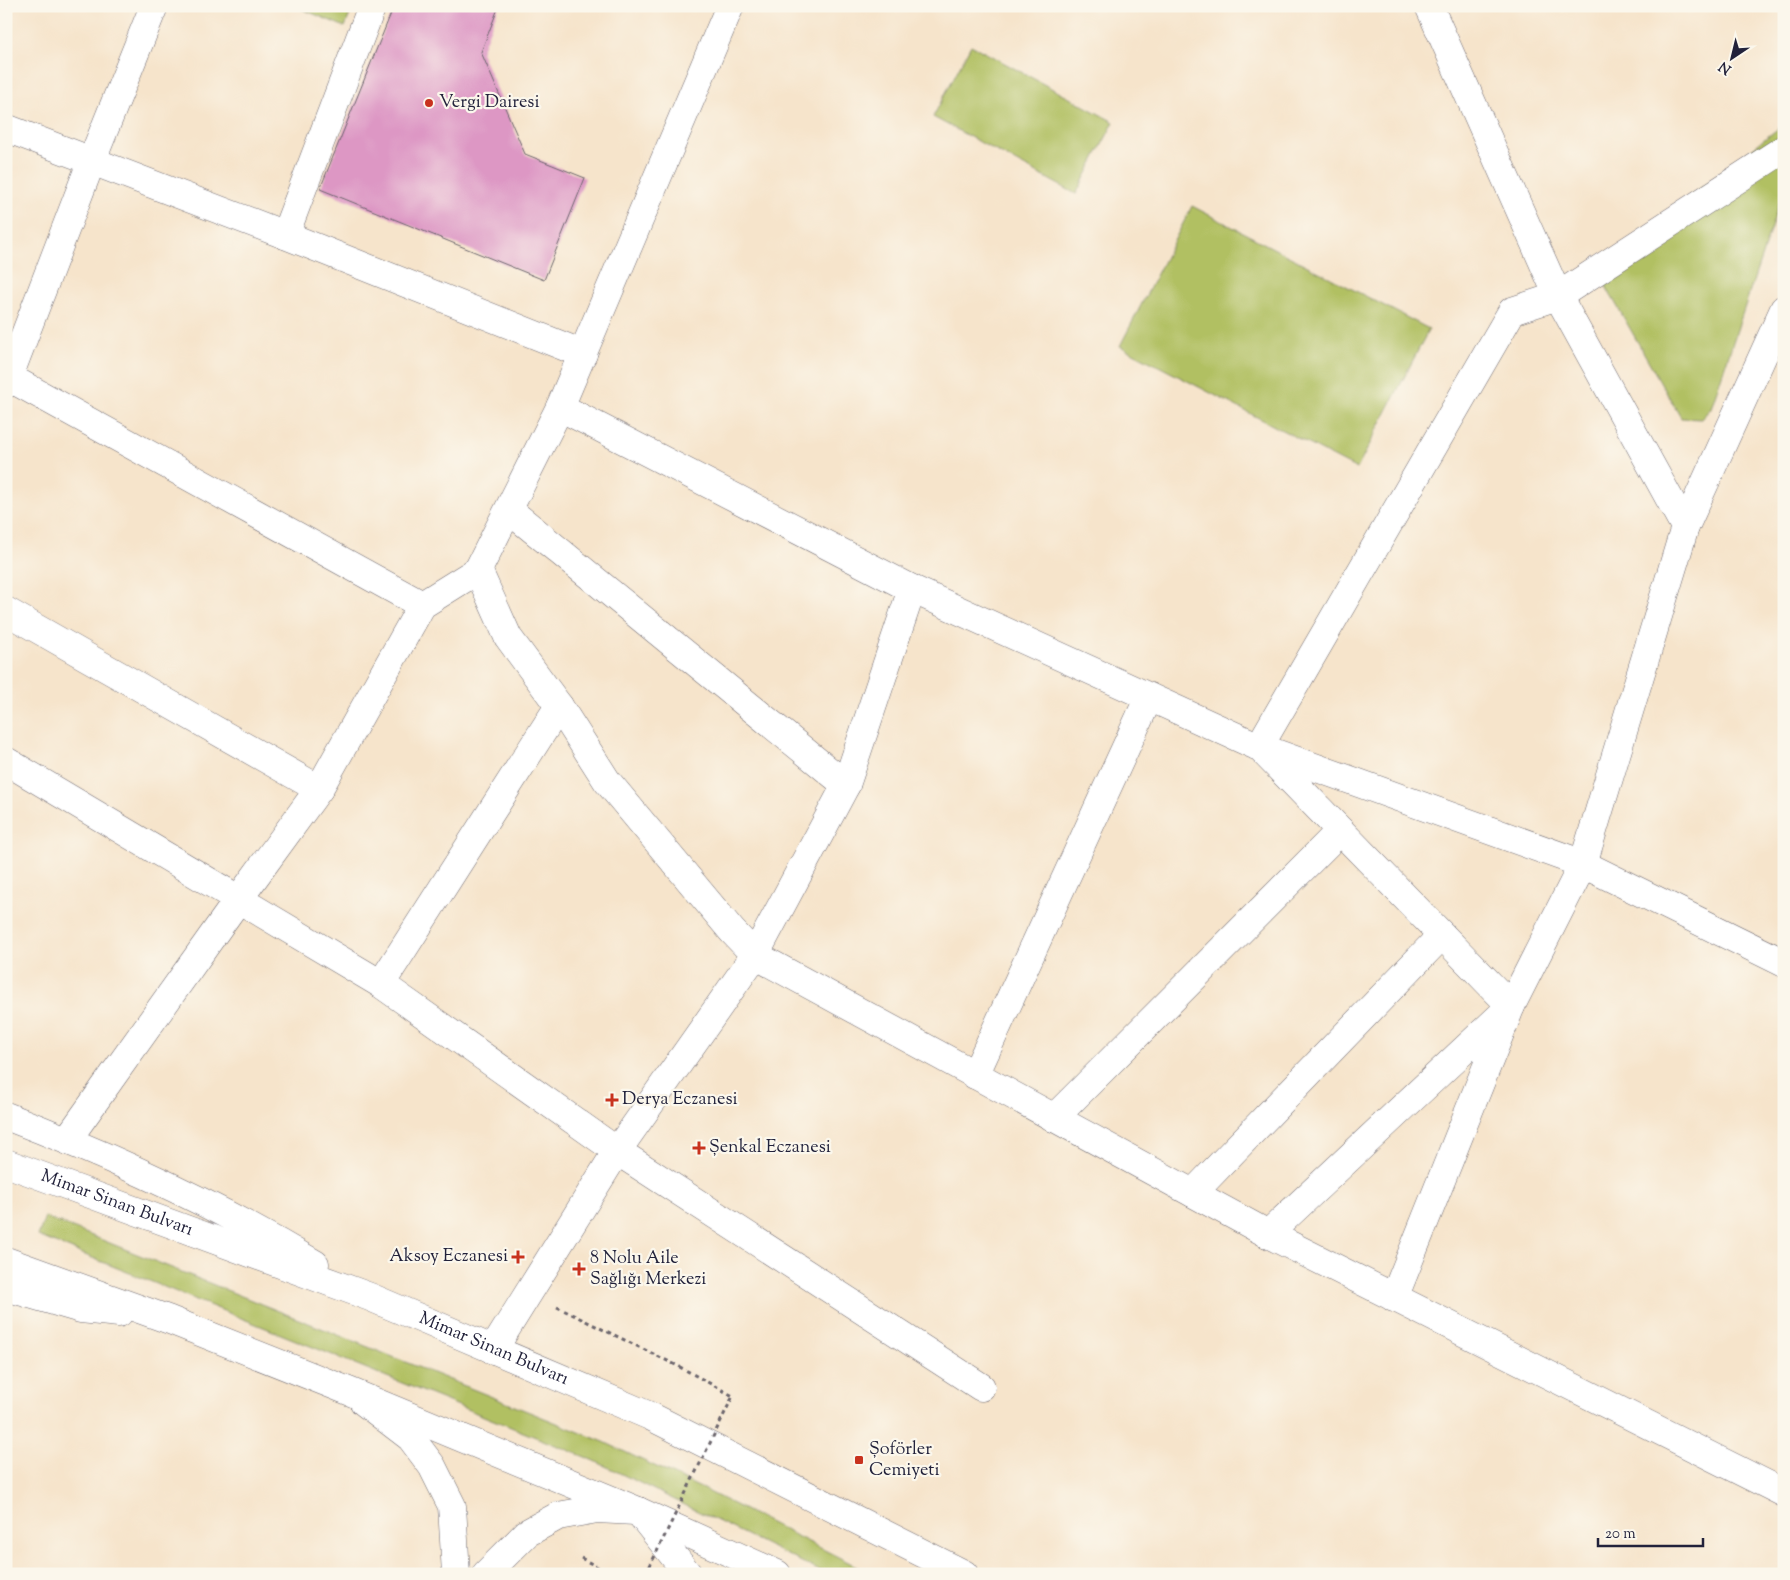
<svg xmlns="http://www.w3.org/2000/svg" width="1790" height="1580" viewBox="0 0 1790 1580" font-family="'Sorts Mill Goudy',serif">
  <rect width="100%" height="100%" fill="#fbf7ec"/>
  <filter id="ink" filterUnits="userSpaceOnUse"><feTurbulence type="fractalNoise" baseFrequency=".02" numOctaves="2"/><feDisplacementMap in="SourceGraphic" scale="10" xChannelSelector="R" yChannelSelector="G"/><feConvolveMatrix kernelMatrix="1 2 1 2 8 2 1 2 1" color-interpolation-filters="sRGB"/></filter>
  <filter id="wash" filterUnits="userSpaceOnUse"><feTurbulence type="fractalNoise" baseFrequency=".0096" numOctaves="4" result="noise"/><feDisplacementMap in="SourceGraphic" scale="20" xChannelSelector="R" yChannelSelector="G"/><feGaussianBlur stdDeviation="1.12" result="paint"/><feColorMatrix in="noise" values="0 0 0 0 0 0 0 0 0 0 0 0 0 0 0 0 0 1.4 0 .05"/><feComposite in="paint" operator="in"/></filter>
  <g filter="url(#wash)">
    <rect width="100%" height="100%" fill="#f6e4cb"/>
    <g fill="#b1c062" stroke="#6a714e">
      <path d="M295,6H353L345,27Z"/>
      <path d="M971,45L1114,122L1076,194L933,117Z"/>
      <path d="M1784,124V189L1711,408L1701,419L1681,418L1596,269Z"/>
      <path d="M1192,206L1429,329L1357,469L1120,346Z"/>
      <path d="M45,1217L604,1442L707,1491L872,1574H826L595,1461L38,1236Z"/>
    </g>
    <g id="blocks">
      <path fill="#dd97c4" d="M394,6H499L481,52L525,154L585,178L544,280L320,189Z"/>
    </g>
  </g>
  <g filter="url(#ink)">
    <use href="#blocks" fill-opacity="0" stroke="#6c666d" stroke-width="1"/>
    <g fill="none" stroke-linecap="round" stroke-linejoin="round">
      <defs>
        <g id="minor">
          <path d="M6,128L285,235L583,354"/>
          <path d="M285,235L372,6"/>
          <path d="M10,378L422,605"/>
          <path d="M6,384L92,160L154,6"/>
          <path d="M560,407L912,589L1259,747L1583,864L1784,963"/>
          <path d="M509,510L846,785"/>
          <path d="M1685,527L1784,309"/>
          <path d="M478,570L508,637L559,706L607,781L732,931L755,955L846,785L912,589"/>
          <path d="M6,611L319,789"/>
          <path d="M6,761L381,984L617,1151L981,1387"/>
          <path d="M381,984L559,706"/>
          <path d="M975,1075L1149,697"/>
          <path d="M1054,1118L1340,831"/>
          <path d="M67,1140L238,900L319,789L422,605L478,570L560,407L730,6"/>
          <path d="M1193,1193L1442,935"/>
          <path d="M1268,1234L1511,1006L1259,747L1512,311L1558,296L1784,149"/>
          <path d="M638,1511L688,1574"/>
        </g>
        <g id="tertiary">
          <path d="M1394,1298L1511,1006L1583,864L1685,527L1558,296L1429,6"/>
          <path d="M493,1350L617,1151L755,955L1268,1234L1784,1493"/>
          <path d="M364,1402L411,1438L432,1466L452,1506L456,1574"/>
          <path d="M486,1574L527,1533L558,1516L597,1509L635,1511"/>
        </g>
        <g id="trunk">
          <path d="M6,1116C113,1157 217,1205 315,1264"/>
          <path id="s1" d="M6,1163L370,1297L650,1416L964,1574"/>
          <path d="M6,1261L170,1320L351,1392L638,1511L777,1574"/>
          <path d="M6,1287L81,1309L119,1313"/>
        </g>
      </defs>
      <use href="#minor" stroke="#6c666d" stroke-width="29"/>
      <use href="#tertiary" stroke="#6c666d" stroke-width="29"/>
      <use href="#trunk" stroke="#6c666d" stroke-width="29"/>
      <g stroke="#6c666d" stroke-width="3" stroke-dasharray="4 4" stroke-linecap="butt">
        <path d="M557,1307L678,1366L733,1396"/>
        <path d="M581,1558L610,1574"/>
      </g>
      <use href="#minor" stroke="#fff" stroke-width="28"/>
      <use href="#tertiary" stroke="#fff" stroke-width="28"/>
      <use href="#trunk" stroke="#fff" stroke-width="28"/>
      <path stroke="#6c666d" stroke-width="3" stroke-dasharray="4 4" stroke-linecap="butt" d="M646,1574L733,1396"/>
    </g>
  </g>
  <g fill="#c8321e" stroke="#fbf7ec" stroke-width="2">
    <circle cx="429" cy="103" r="5"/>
    <path d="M609.5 1092.5h5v5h5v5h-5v5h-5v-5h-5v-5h5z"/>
    <path d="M696.5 1140.5h5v5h5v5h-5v5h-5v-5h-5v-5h5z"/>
    <path d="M515.5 1249.5h5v5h5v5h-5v5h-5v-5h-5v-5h5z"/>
    <path d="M576.5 1261.5h5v5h5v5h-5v5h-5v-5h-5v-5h5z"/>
    <rect x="854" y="1455" width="10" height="10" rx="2.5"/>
  </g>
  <g text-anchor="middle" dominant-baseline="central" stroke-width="4.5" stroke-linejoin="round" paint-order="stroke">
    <g font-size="18" fill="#22223b" stroke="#fbf7ec" text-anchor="start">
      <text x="439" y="103">Vergi Dairesi</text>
      <text x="622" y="1100">Derya Eczanesi</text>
      <text x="709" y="1148">Şenkal Eczanesi</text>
      <text x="508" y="1257" text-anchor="end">Aksoy Eczanesi</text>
      <text x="590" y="1259">8 Nolu Aile<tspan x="590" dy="21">Sağlığı Merkezi</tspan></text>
      <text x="869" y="1450">Şoförler<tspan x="869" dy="21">Cemiyeti</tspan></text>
    </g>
    <g font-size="18" fill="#22223b" stroke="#fbf7ec">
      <text stroke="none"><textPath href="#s1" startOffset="118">Mimar Sinan Bulvarı</textPath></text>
      <text stroke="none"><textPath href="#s1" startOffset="522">Mimar Sinan Bulvarı</textPath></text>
    </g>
  </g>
  <rect width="1790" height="1580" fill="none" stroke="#fbf7ec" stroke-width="25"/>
  <g transform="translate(1732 58) rotate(215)" stroke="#fbf7ec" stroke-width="4" paint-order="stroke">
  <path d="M0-4L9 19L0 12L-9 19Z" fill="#22223b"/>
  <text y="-8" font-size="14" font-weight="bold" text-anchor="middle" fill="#22223b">N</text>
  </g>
  <path d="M1598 1538v8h105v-8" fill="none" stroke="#22223b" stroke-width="2.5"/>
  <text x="1605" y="1538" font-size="15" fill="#22223b" stroke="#fbf7ec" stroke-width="4" paint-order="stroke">20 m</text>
</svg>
